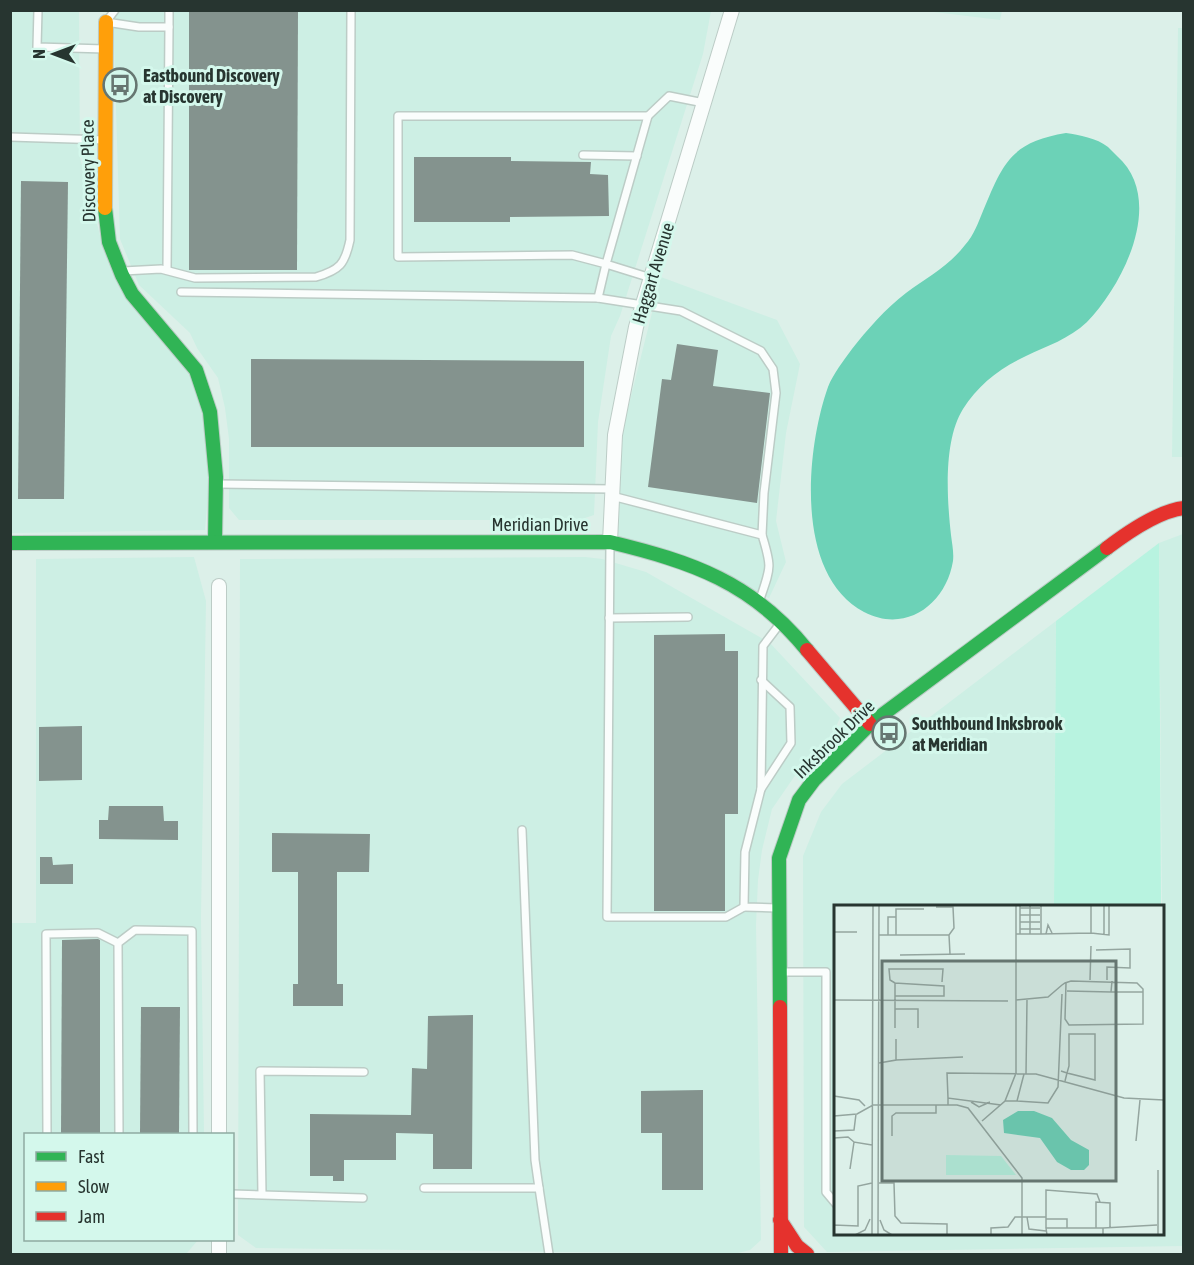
<svg xmlns="http://www.w3.org/2000/svg" width="1194" height="1265" viewBox="0 0 1194 1265" font-family="'Asap Condensed',sans-serif">
  <rect width="100%" height="100%" fill="#dcf0e9"/>
  <g fill="#cdefe4">
    <path d="M10,11H79L80,158L104,251L189,372L205,417L210,471L205,530L11,533Z"/>
    <path d="M113,11H711L703,54L620,316L611,336L598,422L594,515L579,520H239L229,508V439L225,408L218,378L197,348L190,333L139,285L120,239Z"/>
    <path d="M926,11L1002,10V11L1000,20Z"/>
    <path d="M1178,28H1184V457H1172Z"/>
    <path d="M661,277L777,320L800,364L786,433L776,521L786,562L769,598L616,538L621,436Z"/>
    <path d="M1183,534V1246L827,1252L804,1227L803,856L821,812L842,784L1056,621L1054,906H836V1234H1162V906L1159,543Z"/>
    <path d="M194,557L206,601L201,917L204,1134H26V1240H198L186,1254H11V923H36V559Z"/>
    <path d="M585,557L602,559L646,572L770,643L840,718L833,733L794,777L772,809L762,850L758,880L756,925L761,1240L750,1250L734,1254L256,1248L238,1235L240,559Z"/>
  </g>
  <path fill="#b8f3e0" d="M1159,543L1161,906H1054L1056,621Z"/>
  <path fill="#6cd2b7" d="M1066,133C1079,135 1097,138 1108,147C1111,150 1114,153 1117,156C1166,199 1124,284 1087,322C1069,339 1047,346 1026,356C1000,368 978,385 963,409C943,441 947,499 951,535C952,544 954,552 953,561C946,604 906,634 864,612C794,575 806,449 828,387C833,374 844,360 852,349C867,330 886,308 906,293C926,278 949,266 965,245C974,235 978,223 983,211C1003,163 1011,142 1066,133Z"/>
  <g fill="#84938e">
    <path d="M189,10H298L297,270H189Z"/>
    <path d="M414,157H511V161L591,162L590,174L608,175L609,216L510,217V222H414Z"/>
    <path d="M21,181L68,182L64,499H18Z"/>
    <path d="M677,344L718,350L713,386L770,393L757,503L648,487L662,379L671,380Z"/>
    <path d="M251,359L584,361V447H251Z"/>
    <path d="M725,634V651H738V814H725V911H654V635Z"/>
    <path d="M82,726V780L39,781V727Z"/>
    <path d="M109,806H163L164,821H178V840L99,839V820H108Z"/>
    <path d="M272,833L370,834L369,872H337V984H343V1006H293V984H298V872H272Z"/>
    <path d="M40,857H52L53,865L73,864V884H40Z"/>
    <path d="M98,939L100,940V1134H61L62,940Z"/>
    <path d="M141,1007H180L179,1134H140Z"/>
    <path d="M473,1015L472,1169H433V1134L396,1133V1160H344V1181H333V1176H310V1114L411,1115L412,1068L427,1069L428,1016Z"/>
    <path d="M703,1090V1190H662V1133H641V1091Z"/>
  </g>
  <g fill="none" stroke-linecap="round" stroke-linejoin="round">
    <defs>
      <g id="lane">
        <path d="M38,10L37,47L105,49"/>
        <path d="M115,10L106,22L139,27H169L167,270"/>
        <path d="M169,10V27"/>
        <path d="M648,116L669,96L704,103"/>
        <path d="M10,137L105,140"/>
        <path d="M583,155L637,156"/>
        <path d="M123,271L161,269L195,278L316,277C340,270 345,264 350,240L351,10"/>
        <path d="M181,292L598,298L681,311L761,351L773,369L776,393L764,493L762,535"/>
        <path d="M598,298L606,264L572,255L398,257V116H648L606,264L651,278"/>
        <path d="M218,484L612,489"/>
        <path d="M612,496L762,535C772,567 771,567 760,599"/>
        <path d="M610,543L607,917H726L744,907"/>
        <path d="M609,618L688,617"/>
        <path d="M761,680L790,707L791,743L761,789"/>
        <path d="M522,830L535,1160L539,1188"/>
        <path d="M777,908L744,907L745,852L761,789L763,646L782,621"/>
        <path d="M782,972H826V1192L836,1204"/>
        <path d="M47,1134L46,934L98,933L118,943"/>
        <path d="M119,1134L118,943L135,930L192,931L193,1134"/>
        <path d="M424,1188H539L549,1254"/>
        <path d="M232,1194L363,1198"/>
        <path d="M262,1194L260,1071L364,1072"/>
      </g>
      <g id="street">
        <path d="M610,542L615,435L636,327L732,10"/>
        <path d="M219,586V1134"/>
        <path d="M219,1254V1240"/>
      </g>
      <g id="fast">
        <path d="M105,208L109,242L122,275L132,294L196,370L210,412L216,477L215,541"/>
        <path d="M10,543L610,542C692,562 752,582 807,650"/>
        <path d="M780,1007L779,858L799,800L814,780L870,724L1107,548"/>
      </g>
      <path id="slow" d="M105,208L106,22"/>
      <g id="jam">
        <path d="M1107,548C1128,532 1158,511 1184,508"/>
        <path d="M807,650L870,724"/>
        <path d="M780,1007L781,1254"/>
        <path d="M780,1220L797,1246L807,1254"/>
      </g>
    </defs>
    <use href="#lane" stroke="#bcccc6" stroke-width="10"/>
    <use href="#street" stroke="#bcccc6" stroke-width="16"/>
    <use href="#fast" stroke="#bcccc6" stroke-width="16"/>
    <use href="#slow" stroke="#bcccc6" stroke-width="16"/>
    <use href="#jam" stroke="#bcccc6" stroke-width="16"/>
    <use href="#lane" stroke="#fafdfc" stroke-width="7"/>
    <use href="#street" stroke="#fafdfc" stroke-width="14"/>
    <use href="#fast" stroke="#30b455" stroke-width="14"/>
    <use href="#slow" stroke="#ff9f0a" stroke-width="14"/>
    <use href="#jam" stroke="#e5322d" stroke-width="14"/>
  </g>
  <defs>
    <symbol id="bus-ring" viewBox="-11 -11 22 22"><circle r="9.5" fill="#d4f8ec" stroke="#667671" stroke-width="1.5"/><path d="M-5-6H5V4H4V6H2V4H-2V6H-4V4H-5ZM-3.5-4V0h7V-4ZM-3.5 1.2v1.5H-2V1.2ZM2 1.2v1.5H3.5V1.2Z" fill="#667671"/></symbol>
  </defs>
  <g fill-rule="evenodd">
    <use href="#bus-ring" x="101" y="66" width="38" height="38"/>
    <use href="#bus-ring" x="870" y="714" width="38" height="38"/>
  </g>
  <g text-anchor="middle" dominant-baseline="central" stroke-width="6" stroke-linejoin="round" paint-order="stroke">
    <g font-size="18" font-weight="bold" fill="#273530" stroke="#d4f8ec" text-anchor="start">
      <text x="143" y="75">Eastbound Discovery<tspan x="143" dy="21">at Discovery</tspan></text>
      <text x="912" y="723">Southbound Inksbrook<tspan x="912" dy="21">at Meridian</tspan></text>
    </g>
    <g font-size="18" fill="#273530" stroke="#d4f8ec">
      <text transform="translate(88 171) rotate(-91)">Discovery Place</text>
      <text transform="translate(653 273) rotate(-73)">Haggart Avenue</text>
      <text x="540" y="524">Meridian Drive</text>
      <text transform="translate(834 739) rotate(-44)">Inksbrook Drive</text>
    </g>
  </g>
  <g transform="translate(834 905)">
    <rect width="330" height="330" fill="#dcf0e9"/>
    <path d="M112,250L167,251L182,270H112Z" fill="#b8f3e0"/>
    <path d="M184,206H200L218,213L237,235L255,245V260L250,265H237L223,257L206,233L170,228L169,215Z" fill="#6cd2b7"/>
    <path fill="none" stroke="#94a59f" stroke-width="1.5" d="M186,0V29M270,0V29M186,3H206M186,10H206M186,17H206M186,24H206M0,27H23M257,28L275,30V0M182,29H207V0M196,29V0M207,29L257,28V0M212,29L214,20L218,28M45,30H115L120,23L119,2H102M54,30V12H62M62,30V4H90M115,30L116,49M262,45L296,44V63L273,62V75M66,50L131,49M256,75L257,41M61,78L56,75L55,64H109L108,77M233,86L277,87L278,76M277,87H309M0,95L174,96M182,95L214,92L228,80L231,78L237,76L303,78L309,84V119L235,120L231,114L232,78M61,104H84V123M61,123V78L110,81V91H61M62,155L129,152M45,158L62,155V134M227,166L233,168L235,161V129H261V175L233,168L231,176M192,169L193,95M0,191L25,195L31,201M114,193L113,168L202,169L290,193L330,195M171,196H183L190,169M183,196L214,198L224,182L228,89M137,197L145,202L156,197M114,200V193L167,200M0,211L23,209L39,200H123L134,203L188,273V330M148,216L171,196L182,168V0M0,226L20,225L22,209M58,231V211L62,208H102V200M0,233L14,232L20,237M302,236L306,195M16,264L20,237L38,240M45,278H60L61,311L67,318L113,319V330M193,312L195,324L212,326M212,312V285L263,289L266,297M212,314H233V323M46,315L50,325L58,330M262,323V297L276,298V323M269,323L323,320M0,330V320L24,321V281L38,278M21,330L31,325L36,314M38,330L39,0M44,330L45,0M157,330V323L174,322L181,312H212V323M213,330L212,323H269V330M324,330V265"/>
    <path fill="#667671" fill-opacity="0.15" stroke="#667671" stroke-width="3" d="M48,56H282V276H48Z"/>
    <rect width="330" height="330" fill="none" stroke="#273530" stroke-width="3"/>
  </g>
  <rect width="1194" height="1265" fill="none" stroke="#273530" stroke-width="24"/>
  <rect x="24" y="1133" width="210" height="108" fill="#d4f8ec" stroke="#8faaa1" stroke-width="1.5"/>
  <rect x="36" y="1152" width="30" height="9" fill="#30b455" stroke="#8faaa1" stroke-width="1.5"/>
  <text x="78" y="1163" font-size="18" fill="#273530">Fast</text>
  <rect x="36" y="1182" width="30" height="9" fill="#ff9f0a" stroke="#8faaa1" stroke-width="1.5"/>
  <text x="78" y="1193" font-size="18" fill="#273530">Slow</text>
  <rect x="36" y="1212" width="30" height="9" fill="#e5322d" stroke="#8faaa1" stroke-width="1.5"/>
  <text x="78" y="1223" font-size="18" fill="#273530">Jam</text>
  <g transform="translate(54 54) rotate(270)" stroke="#d4f8ec" stroke-width="4.5" paint-order="stroke">
  <path d="M0-4.5L10 22L0 15L-10 22Z" fill="#273530"/>
  <text y="-9" font-size="16" font-weight="bold" text-anchor="middle" fill="#273530">N</text>
  </g>
</svg>
